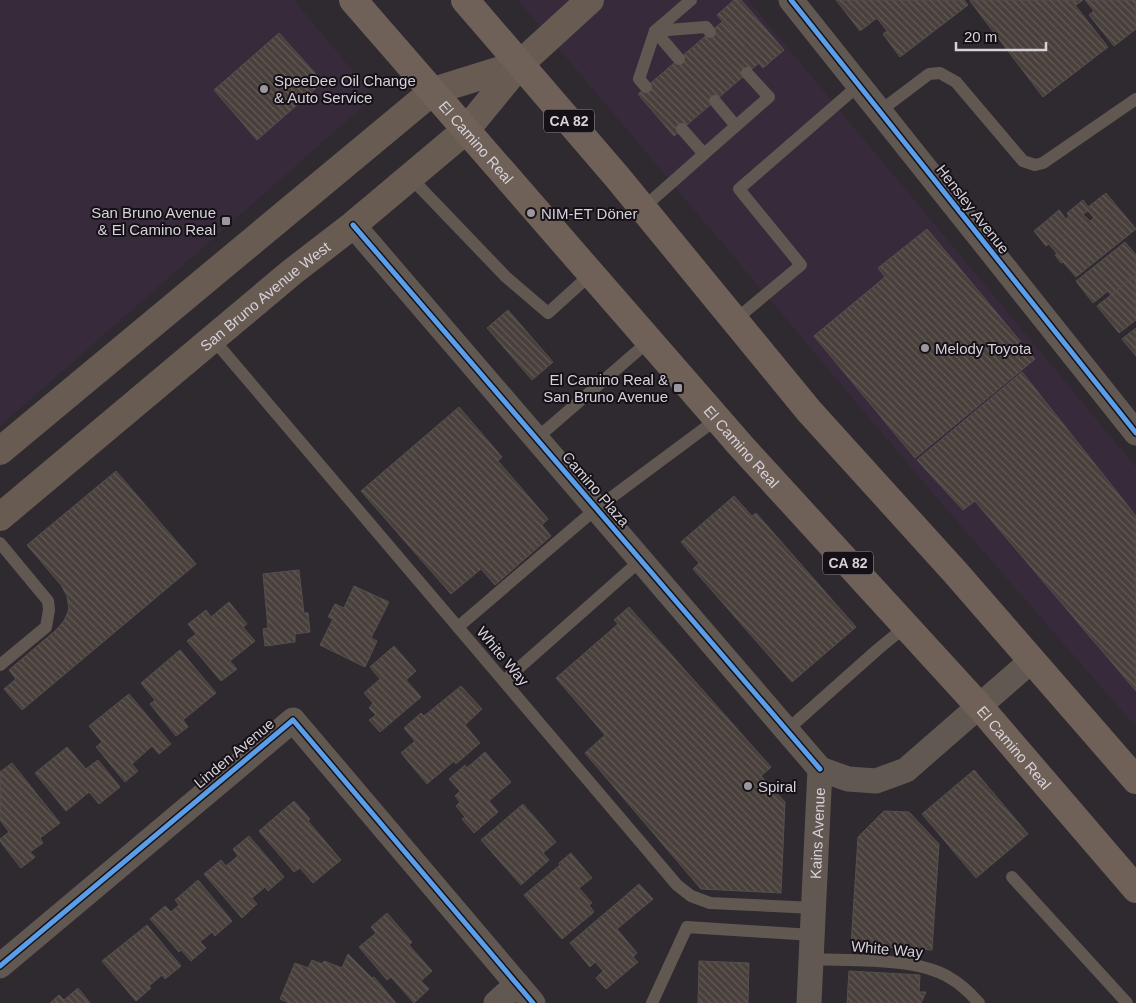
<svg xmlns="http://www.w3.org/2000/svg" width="1136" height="1003" viewBox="0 0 1136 1003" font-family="Arial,sans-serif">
  <defs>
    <pattern id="building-back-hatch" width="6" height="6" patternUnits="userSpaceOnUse" patternTransform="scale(1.25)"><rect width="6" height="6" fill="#49403c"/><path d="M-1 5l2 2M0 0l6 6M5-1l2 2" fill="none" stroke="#625b58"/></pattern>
  </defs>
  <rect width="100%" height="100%" fill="#2f2a30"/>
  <g fill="#372b3b">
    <path d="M0,0H294L374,97L0,426Z"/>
    <path d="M518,0H748L1136,467V727L924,483Z"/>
  </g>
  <g fill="url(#building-back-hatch)" stroke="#544f4f" fill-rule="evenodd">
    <path d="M734,0H741L784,50L763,68L717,15Z"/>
    <path d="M836,0H964L968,5L900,57L883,34L887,31L877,18L860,31Z"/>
    <path d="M971,0H1071L1108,47L1043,97L970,1Z"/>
    <path d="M1072,0H1083L1076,5Z"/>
    <path d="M1085,0H1136V29L1114,46L1089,15L1094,11Z"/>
    <path d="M723,21L759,63L674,136L638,94Z"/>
    <path d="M279,33L323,82L257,140L214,90Z"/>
    <path d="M1106,193L1136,229L1076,277L1063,262L1061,263L1055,255L1057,254L1049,244L1046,246L1034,231L1059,210L1066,219L1069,216L1067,213L1083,200L1088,207ZM1088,211L1094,218L1090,221L1083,214Z"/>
    <path d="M927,229L1035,359L915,458L814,336L885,277L878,268Z"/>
    <path d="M1125,242L1136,255V275L1111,295L1108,291L1093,303L1076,281Z"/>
    <path d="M1136,275V320L1119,333L1097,306Z"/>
    <path d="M508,310L553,362L532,380L487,328Z"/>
    <path d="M1136,328V356L1122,339Z"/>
    <path d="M1022,372L1136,516V691L975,501L963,510L917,460Z"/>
    <path d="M459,407L502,457L498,461L548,519L542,525L551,536L495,585L481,569L451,594L361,491Z"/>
    <path d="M116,471L196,564L22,710L4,689L16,679L9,670L56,630L64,621L69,609L67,596L61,585L27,545Z"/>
    <path d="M734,496L752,516L756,513L856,627L792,682L693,569L699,563L681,542Z"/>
    <path d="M299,570L304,613H308L310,632L295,634V642L265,646L263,629L268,628L263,574Z"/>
    <path d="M354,586L389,602L371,638L377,641L365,667L320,645L333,619L328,617L335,604L344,608Z"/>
    <path d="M229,602L247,624L243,627L255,641L230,661L237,669L221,681L187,641L196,634L188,624L206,610L211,617Z"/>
    <path d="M629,607L771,767L761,776L785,802L781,893L701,889L585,753L605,735L556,678L618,624L614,620Z"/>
    <path d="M394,646L416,671L406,680L421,697L380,732L369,720L376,715L369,708L373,703L364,693L380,679L370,667Z"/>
    <path d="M180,650L216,693L183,720L188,727L176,736L150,704L155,700L141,683Z"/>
    <path d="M461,686L482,709L465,725L480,743L456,764L454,761L427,784L401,753L415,741L404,728L421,713L424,716Z"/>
    <path d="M129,694L171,744L159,754L152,746L132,764L138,771L125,782L96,747L102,742L89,726Z"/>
    <path d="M67,747L86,769L98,760L120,787L99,804L89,792L66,811L35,773Z"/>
    <path d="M485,752L511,782L489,801L498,812L474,833L462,819L465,817L456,806L460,802L455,796L460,791L449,779L465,765L467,768Z"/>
    <path d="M12,763L60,823L40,838L43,843L30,852L35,857L21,868L0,841V839L9,832L0,820V772Z"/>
    <path d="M974,770L1028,834L976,878L922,814Z"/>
    <path d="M294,801L310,819L308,821L341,860L313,883L300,868L294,872L259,831Z"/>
    <path d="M523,804L556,842L543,853L549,860L521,885L481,840Z"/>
    <path d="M884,811L909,812L939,844L932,950L851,945L858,837Z"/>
    <path d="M249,836L284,877L268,891L265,887L252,898L257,904L242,918L204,874L221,860L226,866L238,856L233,849Z"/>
    <path d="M571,853L592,878L579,888L592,903L589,905L594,912L562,939L524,895L560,865L559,863Z"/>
    <path d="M198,880L232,921L215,936L212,932L200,942L206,948L191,961L181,950L179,952L150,919L165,906L171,912L179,905L175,900Z"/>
    <path d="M639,884L653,899L617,929L637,953L633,957L638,962L606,989L596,978L603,971L595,962L590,967L570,943Z"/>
    <path d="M387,913L412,942L409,945L432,971L421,981L429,989L414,1003L391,977L387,980L359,947L376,933L371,927Z"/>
    <path d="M147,925L181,966L165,979L162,975L149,986L151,988L136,1001L102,961Z"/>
    <path d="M348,954L372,978L374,977L396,1003H289L280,999L295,963L308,968L312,960L322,964L324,961L342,968Z"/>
    <path d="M699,961L749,963L748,1003H698Z"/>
    <path d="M849,971L920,975L919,992H926L921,1003H847Z"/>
    <path d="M78,988L90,1003H50L59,995L64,1000Z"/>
  </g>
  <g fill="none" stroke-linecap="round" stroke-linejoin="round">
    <g stroke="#625852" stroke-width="12">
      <path d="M655,31L706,27L710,32"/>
      <path d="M655,31L679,59"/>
      <path d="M646,87L639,79L655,31L691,0"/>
      <path d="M715,101L736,126"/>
      <path d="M880,111L929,74L940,73L956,82L1023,161L1035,165L1043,163L1136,99"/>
      <path d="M682,129L704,154L769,97L747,73"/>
      <path d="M410,177L506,277L548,313L591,274"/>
      <path d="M643,208L704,154"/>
      <path d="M735,320L801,265L739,189L859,85"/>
      <path d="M213,339L677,885L691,896L710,903L814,908"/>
      <path d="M537,438L649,341"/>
      <path d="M0,543L48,601L49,610L46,627L0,665"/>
      <path d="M458,627L597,508L717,419"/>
      <path d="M504,681L641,560"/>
      <path d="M787,730L877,650L906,626"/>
      <path d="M1012,877L1127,1003"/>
      <path d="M811,959C851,961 917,957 950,978C961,984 971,994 979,1003"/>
      <path d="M652,1003L687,927L812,935"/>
    </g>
    <g stroke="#625852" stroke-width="25">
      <path d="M791,0L1136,433"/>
      <path d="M353,225L820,769"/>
      <path d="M0,966L293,720L533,1003"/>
      <path d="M496,1003L517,984"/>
      <path id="s1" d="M809,1003L820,769L848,779L876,781L906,770L1031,661"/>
    </g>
    <g stroke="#675b52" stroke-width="28">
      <path d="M0,451L433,91L520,64"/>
      <path id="s2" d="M0,517L292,272L353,225L466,130L520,64L590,0"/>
    </g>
    <g stroke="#6f6157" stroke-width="28">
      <path id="s3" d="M353,0L741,446L979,706L1136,889"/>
      <path d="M465,0L618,178L809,411L955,572L1136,780"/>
    </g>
    <defs>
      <g id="cycleway">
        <path d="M791,0L1136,433"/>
        <path d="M353,225L820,769"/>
        <path d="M0,966L293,720L533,1003"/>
      </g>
    </defs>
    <use href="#cycleway" stroke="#151117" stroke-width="8"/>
    <use href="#cycleway" stroke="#5a9eea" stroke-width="5"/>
  </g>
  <g fill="#9c979e" stroke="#151117" stroke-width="2">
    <circle cx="264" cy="89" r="5"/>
    <circle cx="531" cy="213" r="5"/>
    <rect x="221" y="216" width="10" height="10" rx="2.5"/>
    <circle cx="925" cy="348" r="5"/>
    <rect x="673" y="383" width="10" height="10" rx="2.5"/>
    <circle cx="748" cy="786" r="5"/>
  </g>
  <g text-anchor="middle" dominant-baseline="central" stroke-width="4" stroke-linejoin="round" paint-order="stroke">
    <g fill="#151117" stroke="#9d97a0" stroke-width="1">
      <rect x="544" y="109.5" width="50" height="23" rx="4"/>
      <rect x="823" y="551.5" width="50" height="23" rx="4"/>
    </g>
    <g font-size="14" font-weight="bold" fill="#d7d1da">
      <text x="569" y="121">CA 82</text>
      <text x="848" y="563">CA 82</text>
    </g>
    <g font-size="15" fill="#d7d1da" stroke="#151117" text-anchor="start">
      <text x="274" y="80">SpeeDee Oil Change<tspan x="274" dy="17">&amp; Auto Service</tspan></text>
      <text x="216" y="212" text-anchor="end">San Bruno Avenue<tspan x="216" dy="17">&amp; El Camino Real</tspan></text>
      <text x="541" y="213">NIM-ET Döner</text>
      <text x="935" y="348">Melody Toyota</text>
      <text x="668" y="379" text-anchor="end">El Camino Real &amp;<tspan x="668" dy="17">San Bruno Avenue</tspan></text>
      <text x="758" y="786">Spiral</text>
    </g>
    <g font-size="15" fill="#d7d1da" stroke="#151117">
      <text stroke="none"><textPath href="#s3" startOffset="188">El Camino Real</textPath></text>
      <text transform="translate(973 209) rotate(52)">Hensley Avenue</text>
      <text stroke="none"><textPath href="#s2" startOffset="345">San Bruno Avenue West</textPath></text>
      <text stroke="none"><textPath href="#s3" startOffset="592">El Camino Real</textPath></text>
      <text transform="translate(596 489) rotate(49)">Camino Plaza</text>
      <text transform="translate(503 656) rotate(50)">White Way</text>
      <text stroke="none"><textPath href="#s3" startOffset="998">El Camino Real</textPath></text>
      <text transform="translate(234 753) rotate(-40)">Linden Avenue</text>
      <text stroke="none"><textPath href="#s1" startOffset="170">Kains Avenue</textPath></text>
      <text transform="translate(887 949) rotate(5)">White Way</text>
    </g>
  </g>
  <path d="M956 42v8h90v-8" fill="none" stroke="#d7d1da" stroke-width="2.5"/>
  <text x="964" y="42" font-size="15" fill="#d7d1da" stroke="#151117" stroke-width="4" paint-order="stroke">20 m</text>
</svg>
